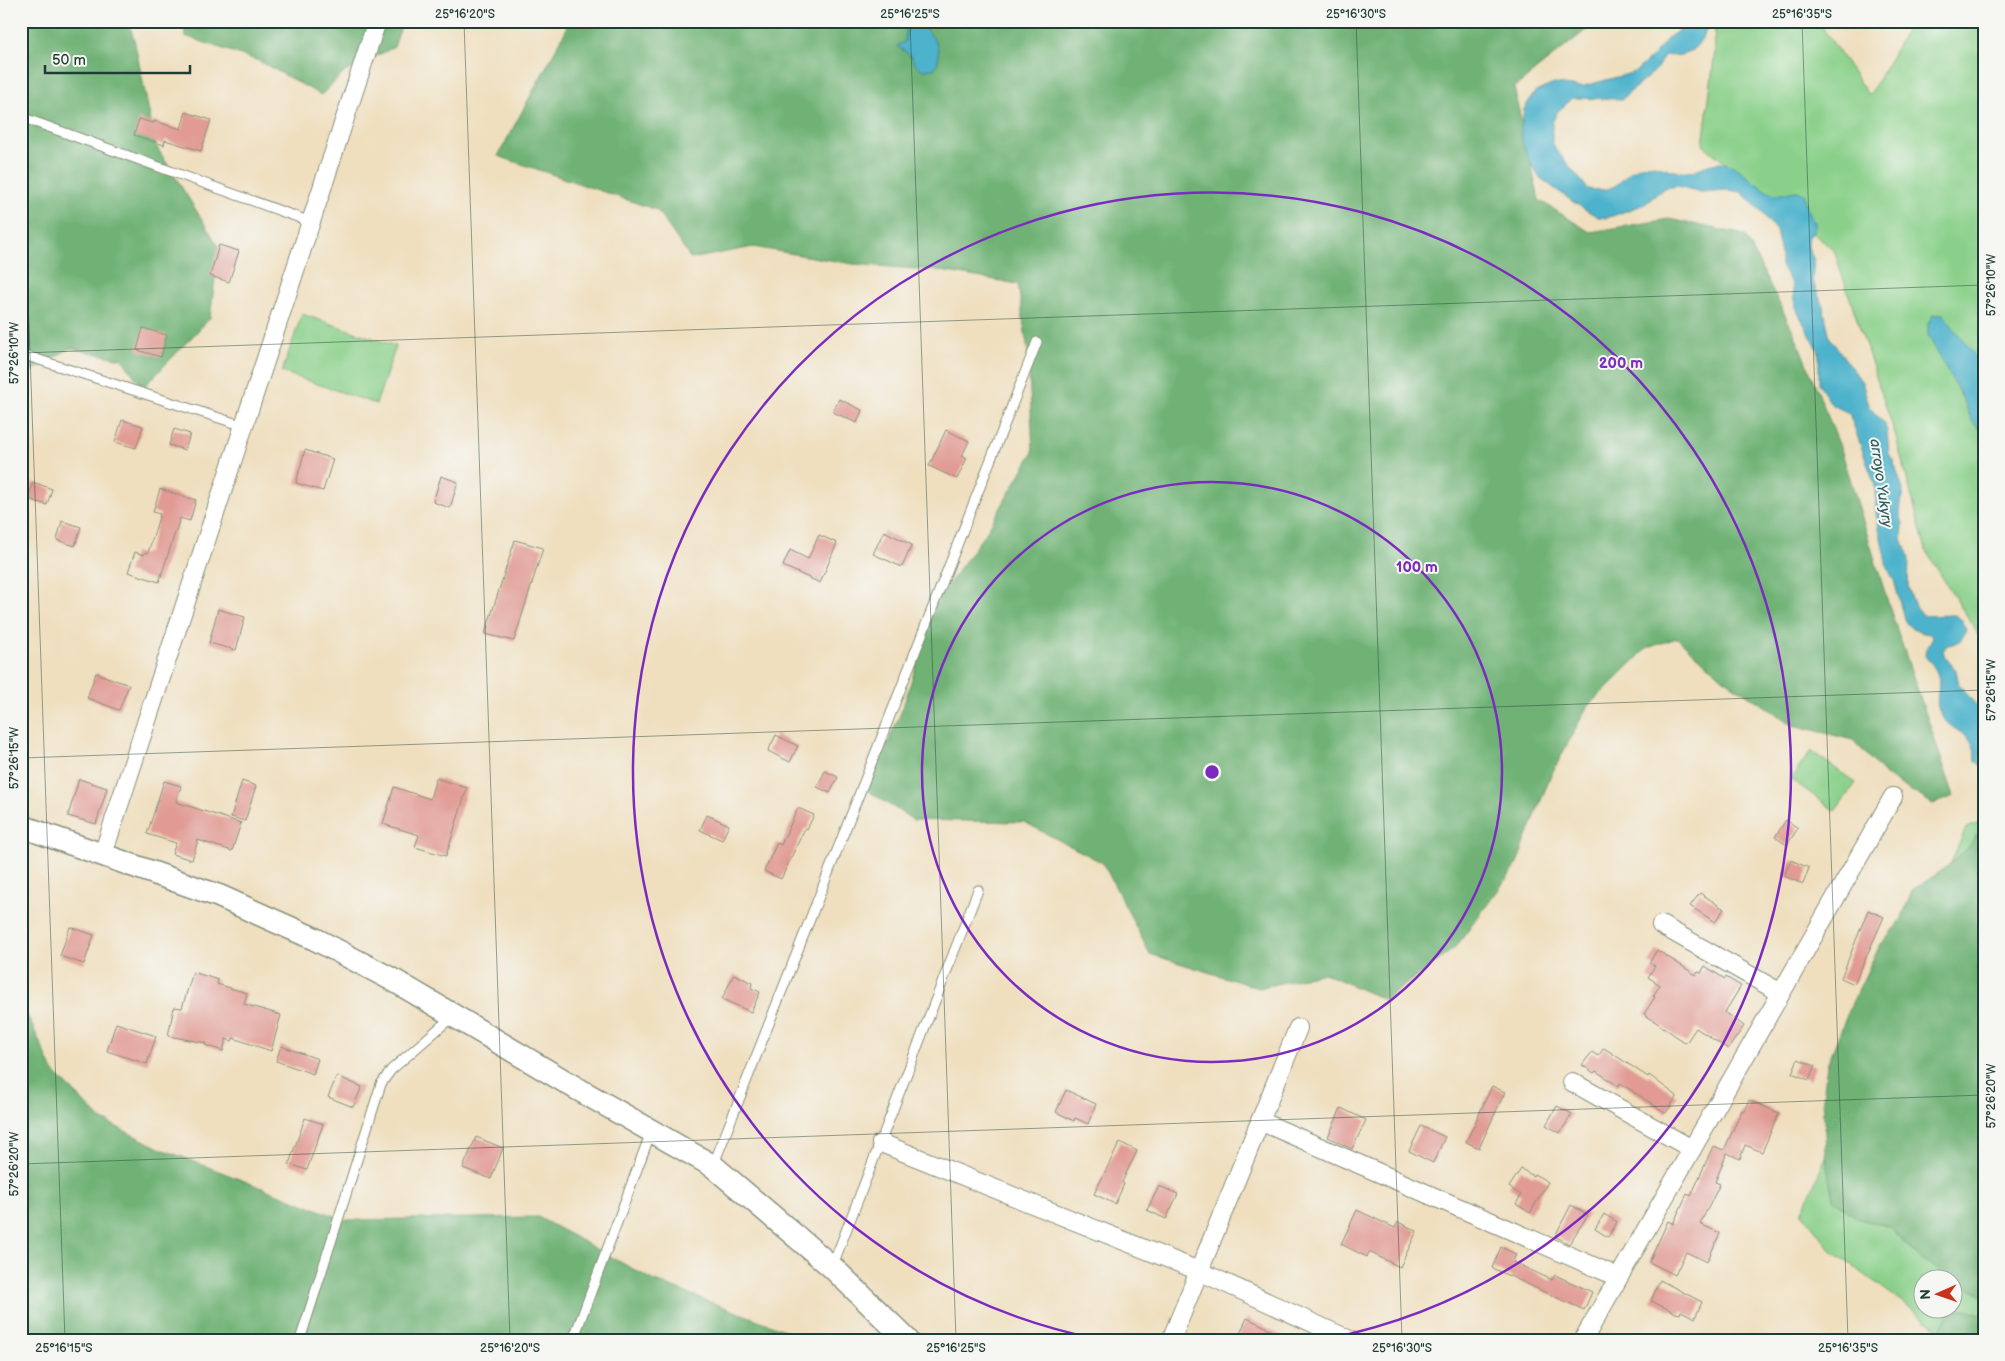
<svg xmlns="http://www.w3.org/2000/svg" width="2005" height="1361" viewBox="0 0 2005 1361" font-family="'Balsamiq Sans',sans-serif">
  <rect width="100%" height="100%" fill="#f6f6f2"/>
  <filter id="ink" filterUnits="userSpaceOnUse"><feTurbulence type="fractalNoise" baseFrequency=".02" numOctaves="2"/><feDisplacementMap in="SourceGraphic" scale="10" xChannelSelector="R" yChannelSelector="G"/><feConvolveMatrix kernelMatrix="1 2 1 2 8 2 1 2 1" color-interpolation-filters="sRGB"/></filter>
  <filter id="wash" filterUnits="userSpaceOnUse"><feTurbulence type="fractalNoise" baseFrequency=".0096" numOctaves="4" result="noise"/><feDisplacementMap in="SourceGraphic" scale="20" xChannelSelector="R" yChannelSelector="G"/><feGaussianBlur stdDeviation="1.12" result="paint"/><feColorMatrix in="noise" values="0 0 0 0 0 0 0 0 0 0 0 0 0 0 0 0 0 1.4 0 .05"/><feComposite in="paint" operator="in"/></filter>
  <g filter="url(#wash)">
    <rect width="100%" height="100%" fill="#efdfbf"/>
    <g fill="#8ad08a" stroke="#54865f" fill-rule="evenodd">
      <path d="M1714,21H1818L1869,96L1911,21H1984V644L1926,551L1895,434L1834,250L1703,145L1715,51Z"/>
      <path d="M302,314L396,346L376,404L282,372Z"/>
      <path d="M1811,751L1856,783L1835,811L1791,779Z"/>
      <path d="M1984,822V1340H1954L1831,1250L1802,1213L1966,828ZM1922,1278H1952V1308H1922Z"/>
    </g>
    <g fill="#6fb276" stroke="#477855">
      <path d="M21,21H128L134,39L156,146L219,247L210,318L143,388L122,359L70,348L21,378Z"/>
      <path d="M184,21H403L394,47L345,72L321,95L259,61L185,36Z"/>
      <path d="M567,21H1597L1514,88L1539,200L1590,232L1669,219L1745,235L1795,335L1841,449L1890,609L1954,796L1933,804L1885,775L1853,740L1793,725L1724,679L1677,638L1647,648L1587,707L1550,777L1516,866L1455,948L1385,1000L1324,973L1259,988L1150,954L1103,863L1024,822L913,820L867,790L902,710L937,600L987,531L1033,452L1028,352L1018,284L941,271L853,264L753,247L691,259L657,210L498,156L566,30Z"/>
      <path d="M1984,824V1296L1920,1259L1888,1226L1858,1219L1833,1199L1827,1167L1823,1098L1827,1065L1851,1005L1880,945L1901,920L1912,890L1940,872L1967,849Z"/>
      <path d="M21,985L26,1012L53,1071L101,1119L159,1148L345,1220L538,1217L655,1281L811,1340H21Z"/>
      <path d="M1950,1310H1966L1984,1316V1340H1937L1942,1325Z"/>
    </g>
    <g fill="#4db3cc" stroke="#367880">
      <path d="M1687,21H1711C1699,45 1693,59 1664,55L1656,70L1622,99L1573,98L1557,112L1552,123V142L1557,151L1588,189C1626,195 1620,169 1645,165C1659,163 1673,173 1687,172C1698,171 1707,163 1720,163C1742,163 1752,186 1772,193C1780,196 1789,191 1798,191L1804,194L1808,212L1815,223V228L1808,239V247L1814,260L1812,280L1823,306L1830,338L1862,382L1870,408L1884,423L1887,431L1889,454L1893,460L1903,490L1900,513L1903,525L1902,539L1909,557L1908,587L1916,609L1925,616L1955,615L1962,620L1966,630C1962,641 1958,644 1947,645L1943,651L1945,657L1956,670L1959,685L1984,714V769L1976,761C1975,731 1957,736 1943,718C1931,703 1943,687 1937,673C1929,653 1917,663 1933,637L1931,634C1920,633 1909,630 1904,619L1894,580L1887,567L1876,513L1875,485L1849,413L1832,405L1819,385V352L1795,307L1792,284L1781,266V254L1776,231L1761,211L1741,192L1728,190L1701,192L1678,186L1664,188L1645,204L1607,218L1598,217L1576,204L1539,177L1528,158L1522,142L1521,128L1524,109L1535,92L1554,84L1581,87L1635,72L1654,55L1669,37L1681,29Z"/>
      <path d="M914,26H921C935,36 945,53 934,69L923,70L915,64L911,56L897,46L905,42L906,31Z"/>
      <path d="M1943,314L1973,353L1984,378V431C1973,428 1969,415 1966,405L1928,335V324L1933,315Z"/>
    </g>
    <g id="blocks">
      <g fill="#e19b94">
        <path d="M186,112L211,120L201,151L165,140L164,145L134,135L139,119L153,123L154,121L181,129Z"/>
        <path d="M219,245L239,251L229,282L210,276Z"/>
        <path d="M143,328L167,335L161,357L137,350Z"/>
        <path d="M839,399L862,410L857,423L833,412Z"/>
        <path d="M122,420L143,426L136,448L115,442Z"/>
        <path d="M174,429L190,434L185,450L169,445Z"/>
        <path d="M946,430L969,441L962,456L967,458L957,479L929,466Z"/>
        <path d="M305,450L333,459L323,491L296,483Z"/>
        <path d="M441,476L458,482L450,508L433,502Z"/>
        <path d="M33,482L52,489L47,505L28,499Z"/>
        <path d="M160,489L196,500L190,521L180,518L159,582L128,572L135,552L144,555L145,552L148,553L160,514L153,512Z"/>
        <path d="M62,521L81,527L75,546L57,540Z"/>
        <path d="M884,531L912,545L902,567L873,554Z"/>
        <path d="M819,535L837,543L820,583L783,566L790,550L808,559Z"/>
        <path d="M515,540L543,548L514,641L485,634Z"/>
        <path d="M218,609L245,617L236,650L209,643Z"/>
        <path d="M96,673L129,685L119,710L87,698Z"/>
        <path d="M776,735L798,746L790,762L768,751Z"/>
        <path d="M825,771L838,777L830,793L817,787Z"/>
        <path d="M436,778L467,788L446,856L415,847L419,835L383,824L394,787L430,799Z"/>
        <path d="M79,779L107,788L96,824L68,816Z"/>
        <path d="M164,781L181,786L176,802L241,823L232,851L198,840L192,860L172,854L176,843L147,834Z"/>
        <path d="M242,781L256,786L245,821L231,817Z"/>
        <path d="M798,808L814,815L807,829L805,828L781,879L764,871L777,843L781,845Z"/>
        <path d="M707,815L729,825L722,840L700,830Z"/>
        <path d="M1786,820L1798,828L1787,845L1775,837Z"/>
        <path d="M1791,860L1809,868L1803,884L1784,876Z"/>
        <path d="M1700,893L1724,909L1715,922L1690,906Z"/>
        <path d="M1868,910L1884,917L1854,984L1841,978Z"/>
        <path d="M70,927L94,935L84,964L60,956Z"/>
        <path d="M1657,950L1696,975L1698,972L1701,973L1705,966L1725,979L1726,977L1741,986L1725,1012L1744,1026L1728,1049L1696,1028L1686,1043L1644,1014L1655,997L1653,996L1660,985L1648,977L1655,966L1649,963Z"/>
        <path d="M193,972L218,980L217,984L247,993L244,1004L281,1015L271,1051L233,1038L232,1041L226,1039L223,1051L205,1045L206,1043L168,1036L174,1007L182,1008Z"/>
        <path d="M734,974L752,983L751,988L760,992L751,1012L722,999Z"/>
        <path d="M116,1023L156,1036L147,1064L107,1051Z"/>
        <path d="M281,1046L318,1059L313,1074L276,1061Z"/>
        <path d="M1604,1048L1648,1077L1649,1075L1677,1096L1666,1113L1620,1083L1618,1086L1596,1071L1594,1073L1582,1065L1592,1052L1598,1056Z"/>
        <path d="M1798,1059L1815,1066L1809,1080L1792,1073Z"/>
        <path d="M337,1076L362,1087L353,1107L328,1097Z"/>
        <path d="M1492,1086L1505,1092L1479,1148L1466,1142Z"/>
        <path d="M1066,1090L1096,1104L1088,1124L1075,1118L1074,1121L1056,1112Z"/>
        <path d="M1749,1100L1779,1113L1762,1152L1745,1145L1740,1159L1727,1153L1715,1182L1720,1184L1700,1224L1720,1233L1707,1262L1686,1252L1675,1275L1649,1262L1668,1221L1673,1224L1687,1194L1691,1196L1713,1146L1724,1150L1742,1110L1744,1111Z"/>
        <path d="M1557,1106L1572,1114L1560,1133L1546,1125Z"/>
        <path d="M1341,1108L1366,1120L1352,1149L1328,1137Z"/>
        <path d="M305,1118L323,1124L307,1170L289,1164Z"/>
        <path d="M1421,1126L1445,1137L1433,1163L1409,1151Z"/>
        <path d="M476,1137L503,1148L491,1179L463,1168Z"/>
        <path d="M1120,1142L1137,1151L1122,1182L1124,1184L1115,1204L1094,1194Z"/>
        <path d="M1521,1169L1533,1176L1534,1174L1548,1182L1530,1213L1516,1204L1521,1195L1509,1187Z"/>
        <path d="M1159,1186L1178,1194L1166,1219L1147,1210Z"/>
        <path d="M1571,1205L1588,1215L1569,1244L1555,1236Z"/>
        <path d="M1357,1210L1395,1228L1398,1222L1417,1231L1400,1267L1369,1252L1367,1257L1341,1244Z"/>
        <path d="M1604,1214L1617,1222L1608,1237L1595,1229Z"/>
        <path d="M1501,1247L1516,1254L1513,1262L1552,1280L1555,1275L1592,1292L1584,1310L1492,1268Z"/>
        <path d="M1660,1280L1702,1302L1695,1318L1681,1311L1680,1314L1676,1313L1651,1301Z"/>
        <path d="M1247,1318L1266,1327L1288,1340H1237Z"/>
      </g>
    </g>
  </g>
  <g filter="url(#ink)">
    <use href="#blocks" fill-opacity="0" stroke="#878e7a" stroke-width="1"/>
    <g fill="none" stroke-linecap="round" stroke-linejoin="round">
      <defs>
        <g id="service">
          <path d="M21,117L311,222"/>
          <path d="M21,354L244,426"/>
          <path d="M713,1166L1037,342"/>
          <path d="M832,1267L978,890"/>
          <path d="M300,1340L381,1084L391,1070L453,1016"/>
          <path d="M573,1340L651,1132"/>
        </g>
        <g id="minor">
          <path d="M103,854L377,21"/>
          <path d="M1661,925L1781,993"/>
          <path d="M1572,1082L1692,1149"/>
          <path d="M1260,1121L1618,1277"/>
          <path d="M881,1143L1199,1271L1350,1340"/>
          <path d="M1171,1340L1298,1028"/>
          <path d="M1583,1340L1893,797"/>
        </g>
        <path id="tertiary" d="M21,826L219,896L315,939L395,981L576,1088L713,1166L832,1267L907,1340"/>
      </defs>
      <use href="#service" stroke="#878e7a" stroke-width="11"/>
      <use href="#minor" stroke="#878e7a" stroke-width="20"/>
      <use href="#tertiary" stroke="#878e7a" stroke-width="25"/>
      <use href="#service" stroke="#fff" stroke-width="9"/>
      <use href="#minor" stroke="#fff" stroke-width="18"/>
      <use href="#tertiary" stroke="#fff" stroke-width="22"/>
    </g>
  </g>
  <path fill="none" stroke="#1f3d34" stroke-width="1" stroke-opacity="0.45" d="M464,21L510,1340M910,21L956,1340M1356,21L1402,1340M1802,21L1848,1340M21,100L65,1340M21,353L1984,285M21,758L1984,690M21,1164L1984,1095"/>
  <g fill="none" stroke="#7b2cbf" stroke-width="2.5">
    <circle cx="1212" cy="772" r="290"/>
    <path d="M1097 1339A579 579 0 1 1 1327 1339"/>
  </g>
  <g text-anchor="middle" dominant-baseline="central" stroke-width="4" stroke-linejoin="round" paint-order="stroke">
    <g font-size="15" font-style="italic" fill="#2d6062" stroke="#f6f6f2">
      <text transform="translate(1881 483) rotate(82)">arroyo Yukyry</text>
    </g>
  </g>
  <circle cx="1212" cy="772" r="8" fill="#7b2cbf" stroke="#f6f6f2" stroke-width="2.5"/>
  <g font-size="15" text-anchor="middle" font-weight="bold" fill="#7b2cbf" stroke="#f6f6f2" stroke-width="4" stroke-linejoin="round" paint-order="stroke">
    <text x="1621" y="368">200 m</text>
    <text x="1417" y="572">100 m</text>
  </g>
  <rect width="2005" height="1361" fill="none" stroke="#f6f6f2" stroke-width="55"/>
  <g transform="translate(1938 1294) rotate(268)"><circle r="24" fill="#f6f6f2" stroke="#a0aca6"/>
  <path d="M0-4L9 19L0 12L-9 19Z" fill="#c8321e"/>
  <text y="-8" font-size="14" font-weight="bold" text-anchor="middle" fill="#1f3d34">N</text>
  </g>
  <path d="M45 65v8h145v-8" fill="none" stroke="#1f3d34" stroke-width="2.5"/>
  <text x="52" y="65" font-size="15" fill="#1f3d34" stroke="#f6f6f2" stroke-width="4" paint-order="stroke">50 m</text>
  <rect x="28" y="28" width="1950" height="1306" fill="none" stroke="#1f3d34" stroke-width="2"/>
  <g font-size="12" text-anchor="middle" fill="#1f3d34">
    <text x="465" y="18">25°16'20"S</text>
    <text x="910" y="18">25°16'25"S</text>
    <text x="1356" y="18">25°16'30"S</text>
    <text x="1802" y="18">25°16'35"S</text>
    <text transform="translate(1991 285) rotate(-90)" y="4">57°26'10"W</text>
    <text transform="translate(14 353) rotate(-90)" y="4">57°26'10"W</text>
    <text transform="translate(1991 690) rotate(-90)" y="4">57°26'15"W</text>
    <text transform="translate(14 758) rotate(-90)" y="4">57°26'15"W</text>
    <text transform="translate(1991 1096) rotate(-90)" y="4">57°26'20"W</text>
    <text transform="translate(14 1164) rotate(-90)" y="4">57°26'20"W</text>
    <text x="64" y="1352">25°16'15"S</text>
    <text x="510" y="1352">25°16'20"S</text>
    <text x="956" y="1352">25°16'25"S</text>
    <text x="1402" y="1352">25°16'30"S</text>
    <text x="1848" y="1352">25°16'35"S</text>
  </g>
</svg>
